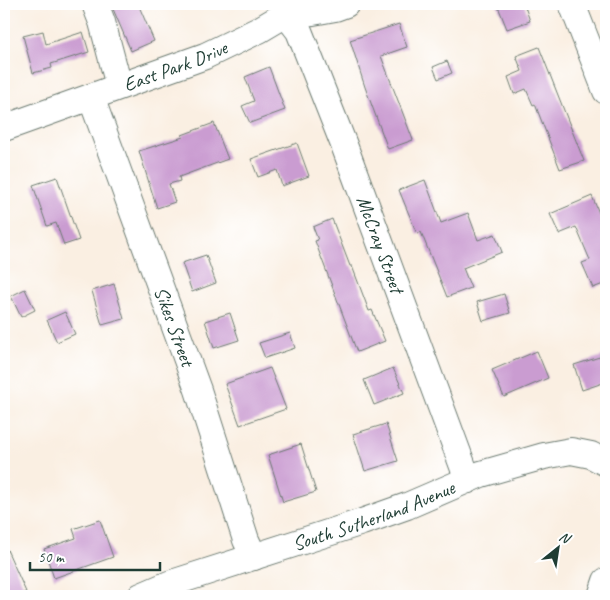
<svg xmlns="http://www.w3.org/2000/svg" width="610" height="600" viewBox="0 0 610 600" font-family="Caveat,sans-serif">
  <rect width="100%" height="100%" fill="#fff"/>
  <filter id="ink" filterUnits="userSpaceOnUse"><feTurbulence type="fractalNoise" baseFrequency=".02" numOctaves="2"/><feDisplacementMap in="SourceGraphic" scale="10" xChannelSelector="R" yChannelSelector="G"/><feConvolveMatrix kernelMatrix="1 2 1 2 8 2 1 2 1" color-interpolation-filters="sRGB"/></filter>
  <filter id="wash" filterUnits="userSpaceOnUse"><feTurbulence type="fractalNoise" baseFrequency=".0096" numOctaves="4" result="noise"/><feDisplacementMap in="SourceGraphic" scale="20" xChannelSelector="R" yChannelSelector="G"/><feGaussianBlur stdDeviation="1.12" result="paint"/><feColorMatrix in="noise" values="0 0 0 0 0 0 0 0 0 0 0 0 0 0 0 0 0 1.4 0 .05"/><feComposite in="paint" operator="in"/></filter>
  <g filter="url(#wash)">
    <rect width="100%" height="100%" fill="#faefe2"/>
    <g id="blocks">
      <g fill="#ca9cd1">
        <path d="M124,4H138L154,41L131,51L113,9Z"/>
        <path d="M497,4H524L530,21L507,29Z"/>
        <path d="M399,24L407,47L381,56L413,140L388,149L365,87L350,40Z"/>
        <path d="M43,31L46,44L83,32L89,52L51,64L52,68L33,73L23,36Z"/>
        <path d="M539,47L584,161L560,169L535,104L533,105L526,89L514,94L508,77L522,71L516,56Z"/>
        <path d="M447,61L452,73L438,79L433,67Z"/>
        <path d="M269,67L285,110L250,123L242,106L254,101L245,77Z"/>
        <path d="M214,123L228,159L179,177L180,181L169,184L175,202L157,208L139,151L183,137L182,135Z"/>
        <path d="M297,143L309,176L282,186L277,170L258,177L251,159Z"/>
        <path d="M57,177L79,240L64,245L56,223L47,226L33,185Z"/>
        <path d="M425,180L441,223L468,213L478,240L495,234L502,252L463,268L471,288L447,297L421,232L417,234L399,190Z"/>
        <path d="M592,196L606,230V283L593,288L582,263L590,260L576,227L559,234L550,214Z"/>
        <path d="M332,219L350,266H352L369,311L372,310L385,341L357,352L315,241L318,240L313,227Z"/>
        <path d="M206,255L216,283L192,292L182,263Z"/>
        <path d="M114,284L124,319L102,325L92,291Z"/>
        <path d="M25,289L35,310L21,317L11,296Z"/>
        <path d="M504,294L510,313L483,321L477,302Z"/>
        <path d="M65,312L75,334L57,342L47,320Z"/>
        <path d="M230,313L239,340L214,348L205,321Z"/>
        <path d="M290,333L295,348L265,358L259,343Z"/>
        <path d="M537,351L548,378L504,397L492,370Z"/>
        <path d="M606,355V382L582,390L574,365Z"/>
        <path d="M270,368L286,409L240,425L225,384Z"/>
        <path d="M393,368L404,393L374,405L364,380Z"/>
        <path d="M386,424L398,461L365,471L353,434Z"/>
        <path d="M301,444L316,492L283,502L268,455Z"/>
        <path d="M100,520L113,557L54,578L44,549L76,538L73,529Z"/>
        <path d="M4,543L26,592L16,596H4Z"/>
      </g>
    </g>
  </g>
  <g filter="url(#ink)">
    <use href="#blocks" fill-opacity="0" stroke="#6c7b71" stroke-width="1"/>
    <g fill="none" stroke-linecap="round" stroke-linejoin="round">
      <defs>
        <g id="minor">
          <path d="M95,4L102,22L119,86"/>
          <path id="s1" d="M293,4L286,14L299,31L344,145L468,480"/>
          <path d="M572,4L606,91"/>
          <path id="s2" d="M91,97L198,390L246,540L254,557"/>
          <path id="s3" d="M4,128L205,56L259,30L286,14L313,12L335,8L346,4"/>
          <path id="s4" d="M141,596L169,584L362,522L407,506L481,474L544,456L571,451L591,455L606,463"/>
          <path d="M601,596L606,581"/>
        </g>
      </defs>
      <use href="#minor" stroke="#6c7b71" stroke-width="28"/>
      <use href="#minor" stroke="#fff" stroke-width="26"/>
    </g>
  </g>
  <g text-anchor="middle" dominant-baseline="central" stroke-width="4" stroke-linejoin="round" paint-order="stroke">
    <g font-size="20" fill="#1f3d34" stroke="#fff">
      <text stroke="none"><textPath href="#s3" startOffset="182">East Park Drive</textPath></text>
      <text stroke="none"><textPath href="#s1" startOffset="262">McCray Street</textPath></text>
      <text stroke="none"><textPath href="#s2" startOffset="244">Sikes Street</textPath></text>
      <text stroke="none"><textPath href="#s4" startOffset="246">South Sutherland Avenue</textPath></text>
    </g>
  </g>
  <rect width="610" height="600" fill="none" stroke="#fff" stroke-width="20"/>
  <g transform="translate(558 548) rotate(30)" stroke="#ffffff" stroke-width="4" paint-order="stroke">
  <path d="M0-4L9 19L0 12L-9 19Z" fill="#1f3d34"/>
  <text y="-8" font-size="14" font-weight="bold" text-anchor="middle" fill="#1f3d34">N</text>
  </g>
  <path d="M30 562v8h130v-8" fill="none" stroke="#1f3d34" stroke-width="2.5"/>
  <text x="38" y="562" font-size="15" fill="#1f3d34" stroke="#ffffff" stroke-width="4" paint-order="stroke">50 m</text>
</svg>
